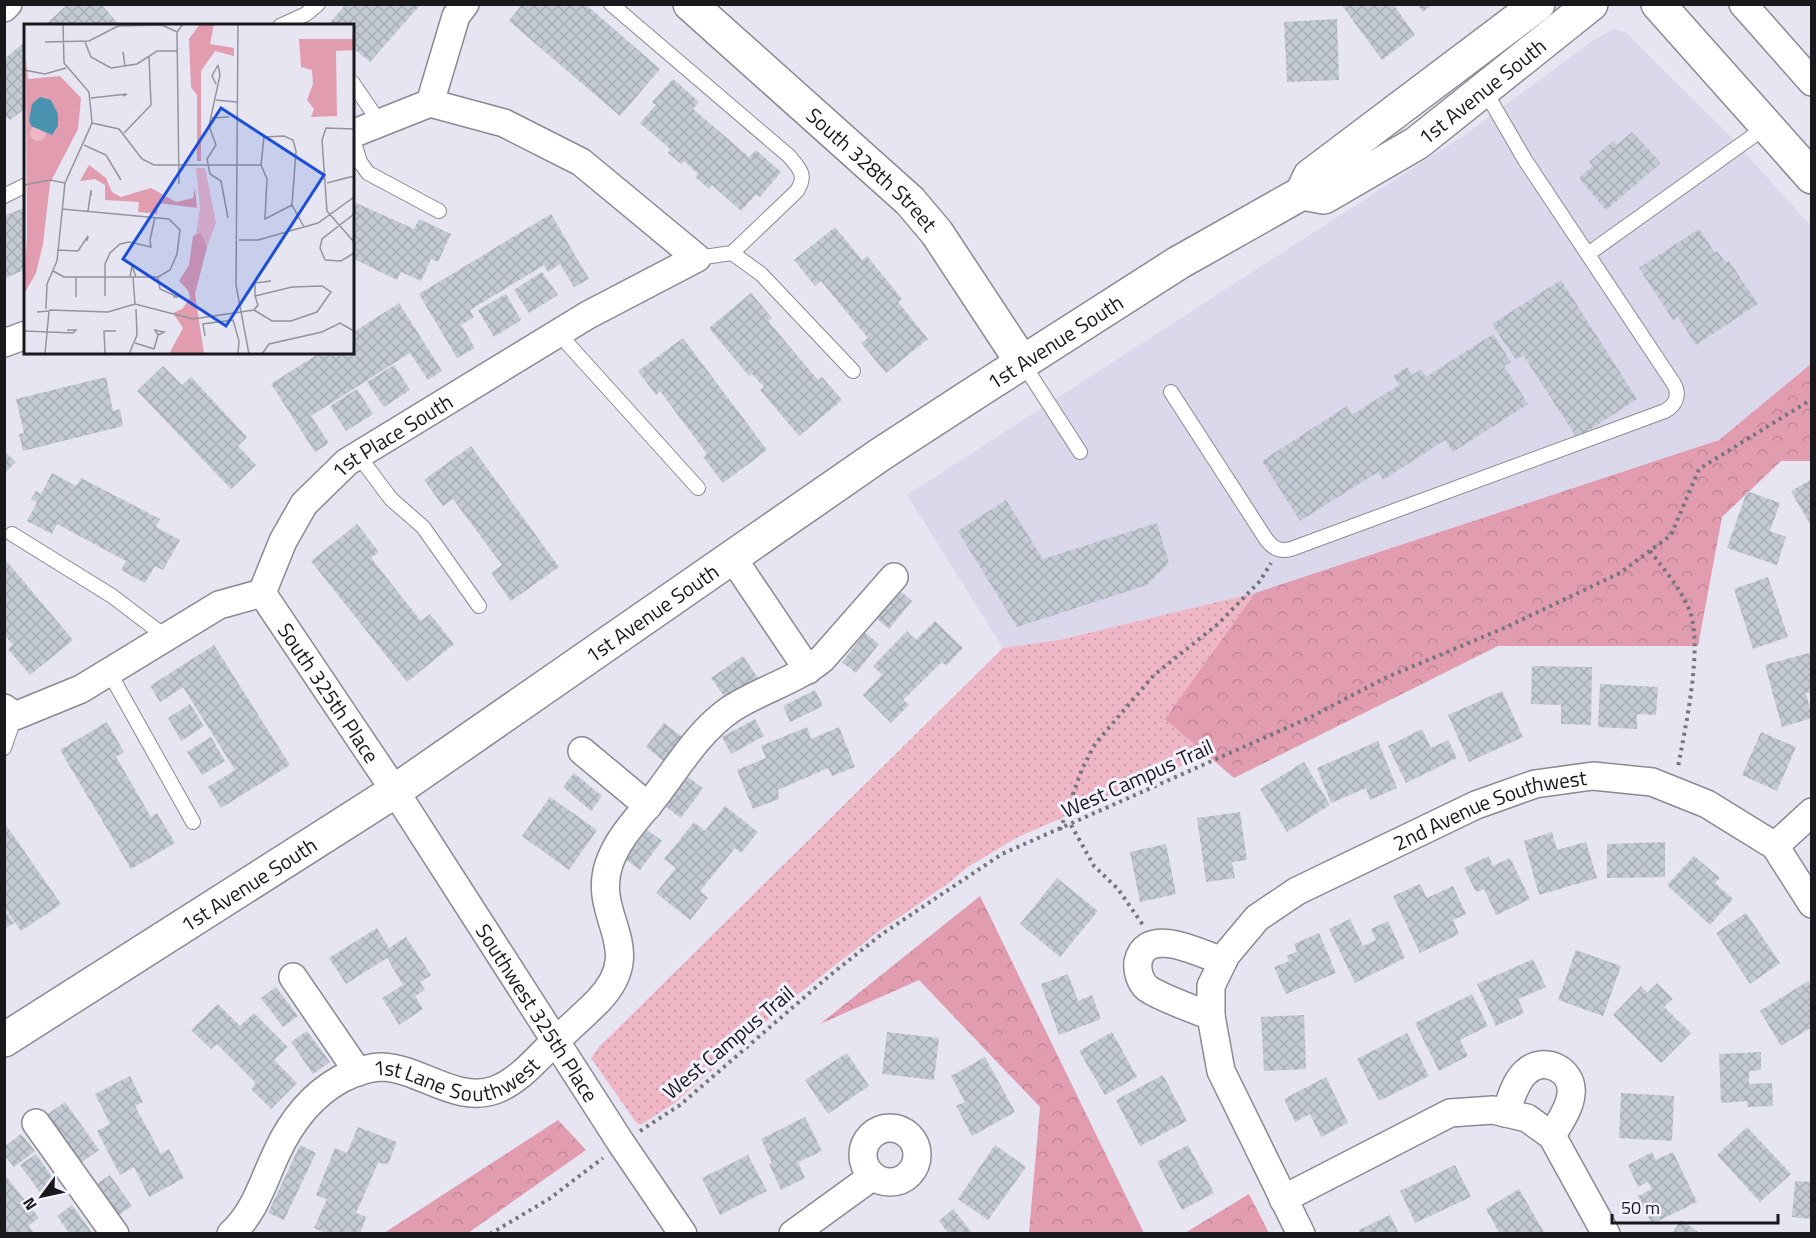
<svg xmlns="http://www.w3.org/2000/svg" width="1816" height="1238" viewBox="0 0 1816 1238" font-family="'Titillium Web',sans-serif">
  <defs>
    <pattern id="grass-dots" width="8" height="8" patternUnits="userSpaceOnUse" patternTransform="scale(1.5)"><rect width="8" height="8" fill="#efb7c6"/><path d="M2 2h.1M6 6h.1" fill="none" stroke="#cc9daa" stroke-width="1.8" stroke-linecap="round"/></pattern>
    <pattern id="forest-crowns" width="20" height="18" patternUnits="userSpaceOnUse" patternTransform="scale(1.5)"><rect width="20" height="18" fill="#e19cb0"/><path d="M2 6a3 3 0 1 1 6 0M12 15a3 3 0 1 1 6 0" fill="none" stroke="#c08697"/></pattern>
    <pattern id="building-cross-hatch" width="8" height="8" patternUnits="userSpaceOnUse" patternTransform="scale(1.5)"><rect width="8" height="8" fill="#c3cad4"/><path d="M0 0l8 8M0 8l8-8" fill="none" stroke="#a7adb5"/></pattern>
  </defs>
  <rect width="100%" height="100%" fill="#e7e5f1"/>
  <path fill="#dbd8eb" d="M1614,29L1625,32L1731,137L1811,226V364L1719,440L1255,593L1059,640L1003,648L907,495L1466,134L1595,39Z"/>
  <path fill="url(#grass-dots)" d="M1255,593L1166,718L1207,755L1018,837L966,868L949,883L879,931L788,1002L676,1102L642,1124H638L635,1121L591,1058L599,1047L1003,648L1059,640Z"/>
  <g fill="url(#forest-crowns)">
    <path d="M1811,364V461H1781L1722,517L1698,646H1498L1234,778L1165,719L1255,593L1719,440Z"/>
    <path d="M980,896L1144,1233H1029L1040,1107L919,980L820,1024Z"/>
    <path d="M558,1120L586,1150L468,1233H384Z"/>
    <path d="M1249,1194L1269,1233H1185Z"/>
  </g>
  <g fill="url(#building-cross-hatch)">
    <path d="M68,4H101L120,26H44Z"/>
    <path d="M346,4L352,7L354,4H421L370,62L352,47V26H327Z"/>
    <path d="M522,4H585L660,69L620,116L509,21Z"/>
    <path d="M1341,4H1393L1415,35L1382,60Z"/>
    <path d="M1417,4H1433L1423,12Z"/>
    <path d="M1337,19L1339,80L1287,82L1284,22Z"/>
    <path d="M26,41V108L10,120L4,114V59Z"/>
    <path d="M673,79L699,102L693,109L749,157L756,150L781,172L760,197L756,194L741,211L712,185L709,189L695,177L698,174L684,161L681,164L668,153L670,149L640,123L656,105L652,102Z"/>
    <path d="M1632,132L1661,163L1606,210L1579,178L1593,166L1589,162L1613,141L1617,145Z"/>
    <path d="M352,201L414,229L419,219L451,234L438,262L431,259L421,281L401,272L397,280L352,258Z"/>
    <path d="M26,207V269L4,279V223H6L4,216Z"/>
    <path d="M551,214L589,279L574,287L560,264L548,272L544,265L470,310L474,317L461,325L475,348L457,358L419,294Z"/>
    <path d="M835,227L862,260L867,256L902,299L898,302L928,339L886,373L861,343L868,338L821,281L815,286L794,260Z"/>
    <path d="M1699,229L1715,253L1717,251L1726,263L1729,261L1758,304L1696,345L1678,317L1673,320L1639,268Z"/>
    <path d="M542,272L558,295L529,313L514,290Z"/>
    <path d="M1561,280L1637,399L1577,438L1523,355L1516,360L1492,324Z"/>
    <path d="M751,293L772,318L768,321L818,380L822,377L842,400L799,436L760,390L764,387L752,374L749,376L709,328Z"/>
    <path d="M506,294L521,320L494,337L478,310Z"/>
    <path d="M399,303L442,371L428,380L410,353L311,416L329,443L315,452L271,384L321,352H352V333Z"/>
    <path d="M1493,334L1511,362L1504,366L1528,404L1453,452L1445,440L1383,480L1378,472L1300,521L1262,461L1347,406L1352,415L1399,385L1393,376L1407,367L1412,375L1421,369L1426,377Z"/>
    <path d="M683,338L767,450L723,483L703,457L707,454L660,391L656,395L638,371Z"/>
    <path d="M394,365L410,390L384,407L367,382Z"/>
    <path d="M163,366L182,385L191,377L247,437L238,446L256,465L231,489L137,391Z"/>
    <path d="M106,377L113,411L120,409L123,426L23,451L19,434L24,433L16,399Z"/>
    <path d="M357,389L373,414L346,431L330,406Z"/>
    <path d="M471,446L559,567L511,601L491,573L502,565L453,499L443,506L424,480Z"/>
    <path d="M4,451L16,462L4,474Z"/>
    <path d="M52,473L76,486L81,478L160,519L156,527L180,540L163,570L155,566L145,583L121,570L126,561L57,524L52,534L27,521L37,502L31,499L36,491L41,494Z"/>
    <path d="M1812,479V528L1791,491Z"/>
    <path d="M1747,491L1780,503L1770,531L1786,537L1777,565L1727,548Z"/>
    <path d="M1006,500L1043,559L1157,523L1169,563L1147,585L1017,627L958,531Z"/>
    <path d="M357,524L379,552L371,558L421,621L430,614L454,644L407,682L311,561Z"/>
    <path d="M4,558L73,640L30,675L8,649L13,645L4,634Z"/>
    <path d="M1768,577L1788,637L1753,649L1734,589Z"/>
    <path d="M899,590L912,601L889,629L876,618Z"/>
    <path d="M935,621L963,648L946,666L942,662L903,700L909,705L891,723L863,695L882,675L873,666L907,631L916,640Z"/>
    <path d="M865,633L879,644L856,673L842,662Z"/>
    <path d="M214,645L290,765L221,808L208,787L235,770L183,687L160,702L150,686Z"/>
    <path d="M1812,652V692L1806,693L1812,718L1782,727L1765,665Z"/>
    <path d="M743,656L758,678L727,700L711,678Z"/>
    <path d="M1532,666L1592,667L1591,725L1561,724V705L1531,704Z"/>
    <path d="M1600,684L1658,687L1656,715L1637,714V729L1598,727Z"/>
    <path d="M815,690L823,706L790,722L783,706Z"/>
    <path d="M1502,691L1523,737L1469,762L1448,715Z"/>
    <path d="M190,704L204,726L181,741L168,718Z"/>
    <path d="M755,719L764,736L731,754L722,737Z"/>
    <path d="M107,722L124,752L116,757L151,817L157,813L175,843L131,869L60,750Z"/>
    <path d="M664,723L685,739L666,763L646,747Z"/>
    <path d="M807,727L811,739L839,727L855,767L832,776L828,768L778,790L779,799L753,809L737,770L766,758L761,746Z"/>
    <path d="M1422,729L1431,748L1448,740L1457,758L1406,783L1388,746Z"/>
    <path d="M1761,732L1796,747L1777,791L1742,775Z"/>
    <path d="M211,737L225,761L202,775L187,752Z"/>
    <path d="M1378,741L1397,788L1370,800L1366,788L1331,803L1317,768Z"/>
    <path d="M1304,762L1330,805L1287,832L1260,789Z"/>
    <path d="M574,773L602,796L591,811L563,787Z"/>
    <path d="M688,777L703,788L681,818L666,807Z"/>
    <path d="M550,797L597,830L569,870L522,836Z"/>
    <path d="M725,806L758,832L741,853L735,848L700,891L708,898L690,920L656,893L676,868L664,859L694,822L705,831Z"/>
    <path d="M1240,812L1247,860L1232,862L1235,878L1206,882L1197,818Z"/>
    <path d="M4,822L61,904L21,931L4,907Z"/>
    <path d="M647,830L662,841L640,870L625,859Z"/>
    <path d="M1552,832L1557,850L1586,842L1597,878L1539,895L1524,841Z"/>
    <path d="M1665,842V877L1607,878V844Z"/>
    <path d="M1166,844L1176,894L1140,902L1130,852Z"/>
    <path d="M1489,856L1493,866L1510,858L1530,899L1496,915L1484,889L1476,892L1464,868Z"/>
    <path d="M1694,856L1720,878L1715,883L1733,899L1710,925L1667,885Z"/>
    <path d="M1057,878L1098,911L1060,957L1020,924Z"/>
    <path d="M1420,884L1427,898L1453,886L1466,914L1453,920L1459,934L1420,953L1393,896Z"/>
    <path d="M4,909L14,923L4,929Z"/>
    <path d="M1746,913L1780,963L1750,984L1716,933Z"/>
    <path d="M1350,919L1363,946L1376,940L1371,929L1388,921L1405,958L1355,983L1329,929Z"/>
    <path d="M377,928L389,948L406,937L431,975L420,982L425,990L415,996L423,1009L399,1025L382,998L403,985L387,958L346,984L329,958Z"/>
    <path d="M1319,933L1336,973L1286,994L1274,967L1289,961L1287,956L1297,951L1294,944Z"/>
    <path d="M1576,950L1621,966L1603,1016L1558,1000Z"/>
    <path d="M1533,959L1546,987L1518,999L1524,1013L1496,1026L1477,984Z"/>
    <path d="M1068,974L1078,1001L1092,995L1101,1019L1059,1035L1041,984Z"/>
    <path d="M1808,981L1812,987V1027L1781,1046L1760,1011Z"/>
    <path d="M1657,983L1673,999L1664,1007L1691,1033L1661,1063L1613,1015L1641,986L1647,993Z"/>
    <path d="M276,987L298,1016L283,1027L261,998Z"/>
    <path d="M1472,994L1488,1026L1460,1040L1468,1056L1439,1071L1415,1023Z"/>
    <path d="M218,1004L240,1026L254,1013L288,1047L274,1060L297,1083L271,1109L251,1089L256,1083L217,1044L211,1049L191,1030Z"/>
    <path d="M1304,1015L1306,1069L1264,1071L1261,1017Z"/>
    <path d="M307,1031L330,1062L313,1074L291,1042Z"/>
    <path d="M887,1032L939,1038L934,1080L882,1074Z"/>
    <path d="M1112,1032L1137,1077L1105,1095L1079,1051Z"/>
    <path d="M1407,1033L1429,1076L1379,1101L1357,1059Z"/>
    <path d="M1761,1052V1070L1749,1071V1084L1772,1083L1773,1106L1747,1107V1101L1721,1103L1719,1054Z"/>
    <path d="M847,1053L869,1086L828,1114L805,1080Z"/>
    <path d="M985,1057L1015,1112L972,1136L956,1106L965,1102L951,1076Z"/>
    <path d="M1163,1075L1187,1121L1140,1146L1116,1100Z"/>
    <path d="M130,1076L143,1102L135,1106L161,1154L169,1149L184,1178L149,1197L134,1167L120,1175L97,1131L110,1124L95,1094Z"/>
    <path d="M1326,1077L1348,1123L1321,1137L1310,1114L1295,1122L1284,1099Z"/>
    <path d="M1621,1093L1674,1096L1672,1141L1619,1138Z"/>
    <path d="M65,1102L99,1150L79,1164L45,1116Z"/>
    <path d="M805,1117L822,1151L798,1162L805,1178L781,1190L769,1164L772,1163L761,1139Z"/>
    <path d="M358,1127L397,1142L388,1164L378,1163L356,1213L366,1217L360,1234H327L314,1228L327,1199L316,1195L335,1148L347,1153Z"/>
    <path d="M1747,1127L1791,1174L1760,1202L1717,1155Z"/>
    <path d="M21,1134L35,1151L14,1167L4,1155V1147Z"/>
    <path d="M300,1145L316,1153L284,1220L268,1213Z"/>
    <path d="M995,1145L1026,1167L988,1220L958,1199Z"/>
    <path d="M1188,1145L1214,1193L1182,1210L1157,1162Z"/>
    <path d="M1652,1152L1656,1160L1673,1152L1697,1202L1652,1224L1638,1196L1652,1189L1648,1182L1638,1187L1628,1165Z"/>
    <path d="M36,1154L57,1184L42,1195L20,1165Z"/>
    <path d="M748,1155L767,1191L720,1215L702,1178Z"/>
    <path d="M1455,1165L1471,1197L1415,1223L1400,1191Z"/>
    <path d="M4,1174L39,1218L28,1226L35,1234H4Z"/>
    <path d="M110,1175L132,1206L117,1216L95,1185Z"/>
    <path d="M1795,1181L1812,1182V1219L1792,1217Z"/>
    <path d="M1519,1189L1545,1234H1500L1486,1209Z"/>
    <path d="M72,1205L93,1234H70L57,1216Z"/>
    <path d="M953,1209L973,1234H949L939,1221Z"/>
    <path d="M1390,1215L1399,1234H1360L1359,1230Z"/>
    <path d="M1681,1220L1701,1234H1672Z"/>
  </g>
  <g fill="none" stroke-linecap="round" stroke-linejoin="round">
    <defs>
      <g id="lane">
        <path d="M611,4L789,156C800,169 807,175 797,191L732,253L697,258"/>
        <path d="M280,26L306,14L318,4"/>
        <path d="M352,82L380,123"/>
        <path d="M352,136L360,162L368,173L439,211"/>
        <path d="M4,196L26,185"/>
        <path d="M732,253L761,274L853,371"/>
        <path d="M1588,254L1767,126"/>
        <path d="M558,333L698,488"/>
        <path d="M1022,362L1080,452"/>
        <path d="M1171,392L1266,539C1273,548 1279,552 1291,549L1665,411C1676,405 1680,395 1674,384L1525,160L1485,91"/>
        <path d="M358,455L391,499L423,527L479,606"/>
        <path d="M12,534L112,596L166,637"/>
        <path d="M109,672L193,822"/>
        <path d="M4,748L15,716"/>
      </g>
      <g id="street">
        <path d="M1743,4L1812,82"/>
        <path d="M4,8L8,4"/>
        <path d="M352,134L430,103L456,16L465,4"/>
        <path d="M4,343L26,335"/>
        <path d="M732,557L808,670"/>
        <path id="s1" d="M262,593L395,791L621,1143L683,1234"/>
        <path id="s2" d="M4,708L15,716L81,689L219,605L262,593L283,541L304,504L347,462L588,315L697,258L581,162L504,123L430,103"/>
        <path d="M582,751L648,806"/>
        <path d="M1775,846L1812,812"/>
        <path d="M293,977L358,1072"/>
        <path d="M1211,1016C1195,1010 1159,997 1147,988C1140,982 1137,971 1138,962C1146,924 1201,954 1223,961"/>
        <path d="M1505,1113C1511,1100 1515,1081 1526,1072C1544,1055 1574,1070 1571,1094C1570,1109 1558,1124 1552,1136"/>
        <path d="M36,1123L115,1234"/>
        <circle cx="890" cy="1155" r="27"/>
        <path d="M1283,1199L1450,1113L1493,1110L1527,1118L1552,1136L1606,1234"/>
        <path id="s3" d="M231,1234C256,1211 263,1181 277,1152C291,1122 312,1095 341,1079C353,1073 368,1067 382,1067C420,1068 456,1104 495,1090C517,1082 534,1062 550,1046C566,1031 583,1016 598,1001C649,948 591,918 609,864C618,837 640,816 657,794C679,765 700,730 731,709C760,690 795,681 822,659L894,577"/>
        <path d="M793,1234L873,1176"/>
        <path id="s4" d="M1301,1234L1221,1071L1211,1016V986L1226,955L1257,918L1297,891L1476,805L1535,784L1593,776L1652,782L1707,804L1775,846L1812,904"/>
      </g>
      <g id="secondary">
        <path id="s5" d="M690,4L910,201L937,233L1022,362"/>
        <path d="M1658,4L1812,177"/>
        <path id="s6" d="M1302,193L1324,197L1417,143L1591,4"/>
        <path id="s7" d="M4,1040L395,791L881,454L981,389L1178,263L1302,193L1310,176L1538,4"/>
      </g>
    </defs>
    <use href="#lane" stroke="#8b8993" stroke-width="16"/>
    <use href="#street" stroke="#8b8993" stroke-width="30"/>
    <use href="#secondary" stroke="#8b8993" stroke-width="36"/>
    <g stroke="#77757d" stroke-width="4" stroke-dasharray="3 4.5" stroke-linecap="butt">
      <path d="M1650,551C1664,569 1680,588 1689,609C1704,644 1685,729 1678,767"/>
      <path d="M1071,825L1094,866L1118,889L1143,925"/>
      <path d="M1060,830L1082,769L1095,744L1154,675L1218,624L1260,581L1271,563"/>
      <path d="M640,1131L680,1105L829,976L882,934L1002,854L1311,717L1385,678L1502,629L1620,573L1671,535L1699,469L1812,399"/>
      <path d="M490,1234L549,1199L603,1158"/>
    </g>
    <use href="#lane" stroke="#fff" stroke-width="14"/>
    <use href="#street" stroke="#fff" stroke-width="27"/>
    <use href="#secondary" stroke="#fff" stroke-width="33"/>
  </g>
  <g text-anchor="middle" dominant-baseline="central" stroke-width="6" stroke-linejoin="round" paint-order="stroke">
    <g font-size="21" fill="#19181c" stroke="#f4f2fe">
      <text stroke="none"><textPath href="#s6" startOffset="213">1st Avenue South</textPath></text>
      <text stroke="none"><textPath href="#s5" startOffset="246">South 328th Street</textPath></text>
      <text stroke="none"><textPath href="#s7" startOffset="1262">1st Avenue South</textPath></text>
      <text stroke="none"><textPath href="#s2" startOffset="502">1st Place South</textPath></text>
      <text stroke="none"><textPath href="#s7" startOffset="776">1st Avenue South</textPath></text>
      <text stroke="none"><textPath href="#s1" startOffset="120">South 325th Place</textPath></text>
      <text transform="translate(1137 778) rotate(-24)">West Campus Trail</text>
      <text stroke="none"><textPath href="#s4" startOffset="609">2nd Avenue Southwest</textPath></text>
      <text stroke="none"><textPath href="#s7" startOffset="290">1st Avenue South</textPath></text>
      <text stroke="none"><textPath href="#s1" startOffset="502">Southwest 325th Place</textPath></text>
      <text transform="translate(728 1042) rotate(-40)">West Campus Trail</text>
      <text stroke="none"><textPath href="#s3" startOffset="316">1st Lane Southwest</textPath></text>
    </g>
  </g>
  <g transform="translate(24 24)">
    <rect width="330" height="330" fill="#e7e5f1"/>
    <path d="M172,144H181L192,199L183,223L177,209L172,211L176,184Z" fill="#efb7c6"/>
    <path d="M176,0H190L186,20L210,24V32L191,27L177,47V137H173V71L167,63L165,15ZM275,15H330V26L312,27L313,92L287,93L290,85L283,76L289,60L288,46L277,43ZM2,36L4,55L36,52L57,74L54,105L26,159L19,220L12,249L0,270L3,212ZM65,141L82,154L88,168L97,173L127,164L152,178L169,174L171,164L173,184L134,179L133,190L114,188L115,178L81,176V161L71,155L56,157ZM177,209L183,223L171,270L180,330H145L159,304L149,289L158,285L166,274L164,266L155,257L165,241L169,212Z" fill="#e19cb0"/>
    <path d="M6 109a8 8 0 1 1 16 0a8 8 0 1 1-16 0Z" fill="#efb7c6"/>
    <path d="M16,73L27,76L34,90V102L28,111L7,102L5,96L8,80Z" fill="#4a93b0"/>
    <path fill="none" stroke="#95939c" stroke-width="1.5" d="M214,0L212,261L225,330M21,18L65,17L94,2L138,1L153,8M61,18L67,33L87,44L113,40L133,27H154M100,33L99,28L101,42M194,41L196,51L185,102L192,121L183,135L186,150L197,157L204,194M0,46L21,50L42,44M192,60L188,52L194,41M67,74L103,70L99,72M192,76L213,78M187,94L205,93M68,99L95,105L118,135L130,141H237M330,105L302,104L298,116L303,187L330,218M100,109L127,81L125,32M60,121L82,131L97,156M303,159L330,152M155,160L153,8L159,0M0,161L26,156L41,159M268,181L241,195L243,155L237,141L240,113L260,112L269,116L272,127L268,181L280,203M64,187L67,166V172M126,216L131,193M215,216H234L294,199L330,173M33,226L54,227L64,212L63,217M301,236L296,224L298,215L330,190M301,236L317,237L330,229M29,247L40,253H134L146,246L153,230L156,206L145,195L38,185M106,253L108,242L112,253M109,253L111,280M134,253L136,265L154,273H149M81,272V240L86,229L96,220L105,218L127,223L126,216M231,272V259L247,257M52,273V253M22,285L23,260L33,237L41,159L68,99L65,68L40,39L39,0M25,286L84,288L111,280L169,295L230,286L234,281L231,272L268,263L298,262L307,268L293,288L267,297H248L230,286M13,288L25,287L21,330M0,307L49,309L52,306H43M181,312L179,300L209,296L215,317L214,330M111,319L130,325L134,311L131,306L140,308L134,311M81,330L80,307H92M105,330L113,311L112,285M238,330L245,320L298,308L316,299L330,307"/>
    <path fill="#1d4ed8" fill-opacity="0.15" stroke="#1d4ed8" stroke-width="3" d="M197,84L300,151L202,302L99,235Z"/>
    <rect width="330" height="330" fill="none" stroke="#19181c" stroke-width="3"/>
  </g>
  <rect width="1816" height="1238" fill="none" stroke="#19181c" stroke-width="12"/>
  <g transform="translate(42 1196) rotate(237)" stroke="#f4f2fe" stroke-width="4.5" paint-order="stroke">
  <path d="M0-4.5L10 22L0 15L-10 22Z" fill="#19181c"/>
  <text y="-9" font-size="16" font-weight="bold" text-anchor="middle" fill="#19181c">N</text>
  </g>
  <path d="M1612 1214v9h166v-9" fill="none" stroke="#19181c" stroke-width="3"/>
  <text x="1621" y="1214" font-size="18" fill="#19181c" stroke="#f4f2fe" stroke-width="4.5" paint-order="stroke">50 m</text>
</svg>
